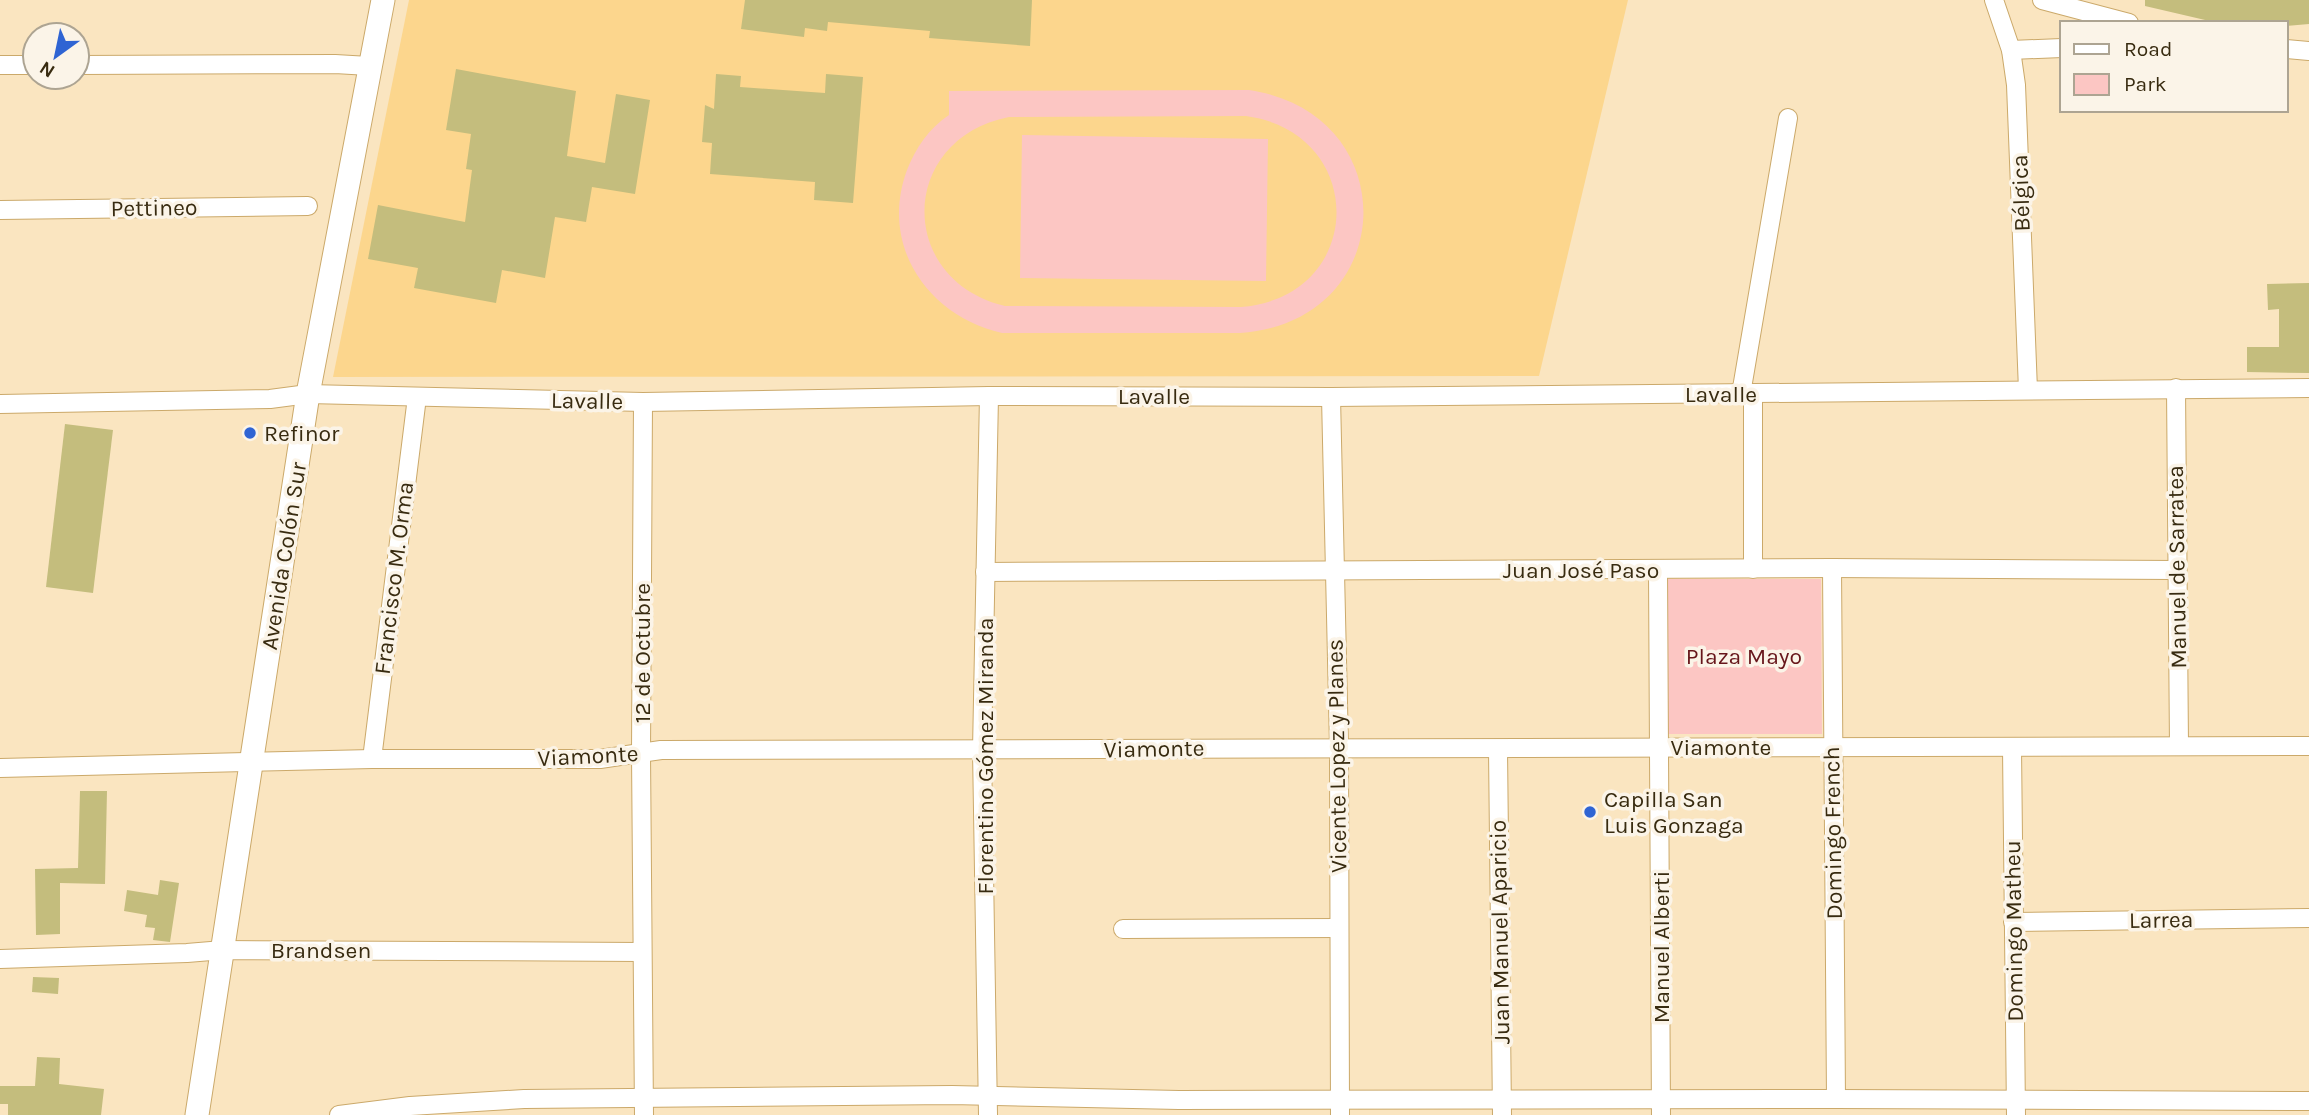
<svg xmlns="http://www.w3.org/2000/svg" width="2309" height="1115" viewBox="0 0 2309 1115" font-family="Karla,sans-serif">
  <rect width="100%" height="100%" fill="#fae5c0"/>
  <path fill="#fcd68d" d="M409,0H1628L1539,376L333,377Z"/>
  <g fill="#fcc6c3" fill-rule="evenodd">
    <path d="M1249,90C1406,113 1400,322 1240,333H1002C928,316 879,246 907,170C915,149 929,128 949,115V91ZM1246,116C1369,133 1366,297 1241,307L1005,306C896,280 898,139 1009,117Z"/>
    <path d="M1022,135L1268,139L1266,281L1020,278Z"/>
    <path d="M1666,579H1821L1822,734H1667Z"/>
  </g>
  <g fill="#c4bd7d">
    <path d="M745,0H1032L1030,46L929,38L930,31L828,22L827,31L805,28L804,37L741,29Z"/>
    <path d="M2145,0H2309V24L2286,26V23H2218L2145,6Z"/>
    <path d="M456,69L576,91L567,156L605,163L616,94L650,100L635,194L592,187L586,222L555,217L545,278L502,270L496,303L414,288L418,268L368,259L378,205L465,222L472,170L466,169L471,134L446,130Z"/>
    <path d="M716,74L741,76L740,87L825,93L826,74L863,77L853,203L814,200L815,182L710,174L712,143L702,142L705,105L714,109Z"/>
    <path d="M2309,283V373L2247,372V347H2279V309L2268,310L2267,284Z"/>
    <path d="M65,424L113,430L93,593L46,587Z"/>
    <path d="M80,791H107L105,884L60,883V934L36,935L35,869L78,868Z"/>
    <path d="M160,880L179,883L170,942L153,940L155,928L145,927L147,915L124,911L127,890L158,895Z"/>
    <path d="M33,977L59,978L58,994L32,992Z"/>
    <path d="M37,1057L60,1058L59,1084L104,1089L101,1115H8V1104H0V1086H35Z"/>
  </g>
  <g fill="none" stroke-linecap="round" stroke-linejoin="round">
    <defs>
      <g id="minor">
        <path d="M1994,0L2011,50L2016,85L2028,390"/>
        <path d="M2042,0L2129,23"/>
        <path d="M2286,49L2309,51"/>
        <path d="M2011,50L2062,48"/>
        <path d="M0,65H35"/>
        <path d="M77,65L335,64L369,66"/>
        <path d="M0,210L308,206"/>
        <path d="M2176,388L2179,746"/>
        <path d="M1741,394L1788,118"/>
        <path d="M1753,394V569"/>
        <path d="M1331,397L1339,747L1340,1115"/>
        <path d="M643,402L641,754L644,1115"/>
        <path d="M0,404L270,399L308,394L643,402L989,396L1331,397L2309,388"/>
        <path d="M1832,568L1836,1099"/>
        <path d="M1658,570L1661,1115"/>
        <path d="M985,572L1832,568L2177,570"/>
        <path d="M2012,748L2016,1115"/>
        <path d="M1498,749L1502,1115"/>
        <path d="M372,759L417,397"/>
        <path d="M0,768L372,759H600L661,750L2309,746"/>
        <path d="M2013,922L2309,918"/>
        <path d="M1123,929L1339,928"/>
        <path d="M0,959L187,953L223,950L642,952"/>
        <path d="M339,1115L410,1106L524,1099L952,1095L1179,1100L1836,1099L2309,1101"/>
        <path d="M988,1115L982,750L989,396"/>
      </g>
      <path id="major" d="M197,1115L308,394L383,0"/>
    </defs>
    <use href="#minor" stroke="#cba96a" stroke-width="20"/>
    <use href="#major" stroke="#cba96a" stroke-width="25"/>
    <use href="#minor" stroke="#fff" stroke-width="18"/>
    <use href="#major" stroke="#fff" stroke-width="23"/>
  </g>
  <g fill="#2f64d3" stroke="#fbf4e8" stroke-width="2.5">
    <circle cx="250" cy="433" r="7"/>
    <circle cx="1590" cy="812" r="7"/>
  </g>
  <g text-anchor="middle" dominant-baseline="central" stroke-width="7" stroke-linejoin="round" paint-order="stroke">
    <g font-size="23" fill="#382b10" stroke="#fbf4e8">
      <text transform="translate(2021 193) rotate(-92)">Bélgica</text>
      <text transform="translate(154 208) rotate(-1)">Pettineo</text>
      <text x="1721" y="394">Lavalle</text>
      <text x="1154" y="396">Lavalle</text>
      <text transform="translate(587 401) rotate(1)">Lavalle</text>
      <text transform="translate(284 556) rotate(-81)">Avenida Colón Sur</text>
      <text transform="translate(2177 567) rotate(-91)">Manuel de Sarratea</text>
      <text x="1581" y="570">Juan José Paso</text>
      <text transform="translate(394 578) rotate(-83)">Francisco M. Orma</text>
      <text transform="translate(642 653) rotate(-90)">12 de Octubre</text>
      <text x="1721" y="747">Viamonte</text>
      <text transform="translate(1154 749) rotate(-1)">Viamonte</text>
      <text transform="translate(588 756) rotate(-3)">Viamonte</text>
      <text transform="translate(985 756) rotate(-90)">Florentino Gómez Miranda</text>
      <text transform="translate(1337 756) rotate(-91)">Vicente Lopez y Planes</text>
      <text transform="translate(1833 833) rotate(-91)">Domingo French</text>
      <text transform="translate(2161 920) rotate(-1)">Larrea</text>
      <text transform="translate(2014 931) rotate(-91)">Domingo Matheu</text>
      <text transform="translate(1500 932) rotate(-91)">Juan Manuel Aparicio</text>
      <text transform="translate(1661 947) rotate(-90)">Manuel Alberti</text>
      <text x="321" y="950">Brandsen</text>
    </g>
    <g font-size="23" fill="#382b10" stroke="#fbf4e8" text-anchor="start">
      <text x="264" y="433">Refinor</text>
      <text x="1604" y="799">Capilla San<tspan x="1604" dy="26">Luis Gonzaga</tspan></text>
    </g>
    <g font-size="23" fill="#67161b" stroke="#fbf4e8">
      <text x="1744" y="656">Plaza Mayo</text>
    </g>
  </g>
  <rect x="2060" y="21" width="228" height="91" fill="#fbf4e8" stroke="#ada492" stroke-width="2"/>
  <rect x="2074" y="44" width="35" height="10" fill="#ffffff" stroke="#ada492" stroke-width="2"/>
  <text x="2124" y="56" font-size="21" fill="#382b10">Road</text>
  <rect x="2074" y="74" width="35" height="21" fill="#fcc6c3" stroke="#ada492" stroke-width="2"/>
  <text x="2124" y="91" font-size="21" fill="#382b10">Park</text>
  <g transform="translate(56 56) rotate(213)"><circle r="33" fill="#fbf4e8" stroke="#ada492" stroke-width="2"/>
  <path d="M0-5L12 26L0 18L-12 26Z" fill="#2f64d3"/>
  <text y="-10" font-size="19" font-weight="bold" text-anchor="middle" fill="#382b10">N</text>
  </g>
</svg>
